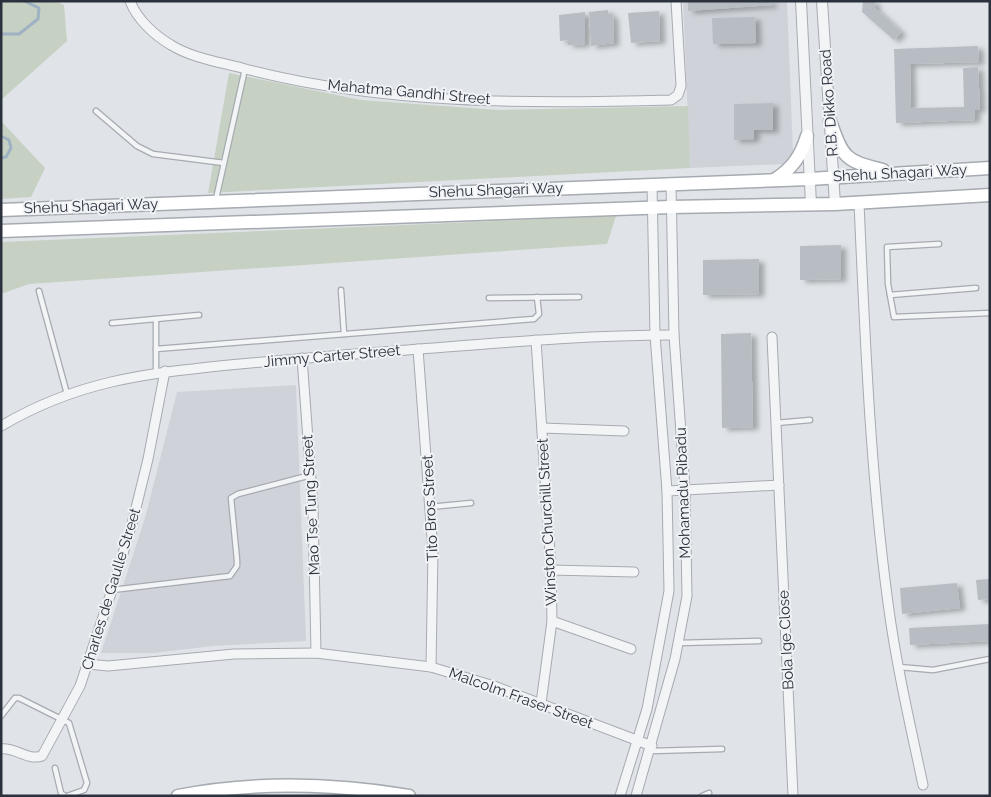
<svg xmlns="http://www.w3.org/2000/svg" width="991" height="797" viewBox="0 0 991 797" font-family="Raleway,sans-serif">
  <defs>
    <filter id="shadow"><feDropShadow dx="5.5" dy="3" stdDeviation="2.5" flood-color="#0004"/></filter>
  </defs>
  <rect width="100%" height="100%" fill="#e0e4e8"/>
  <g fill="#cfd3d9">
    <path d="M683,1H787L793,152L784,164L690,168Z"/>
    <path d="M296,385L306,641L213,646L154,653H101L145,518L177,392Z"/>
  </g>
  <g fill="#c6d1c3">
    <path d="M1,1H56L64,5L67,41L1,100Z"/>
    <path d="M229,73L361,100L499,110L688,106L690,168L208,193Z"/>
    <path d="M1,121L45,168L31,197L1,199Z"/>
    <path d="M616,216L607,244L29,284L1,294V242Z"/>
  </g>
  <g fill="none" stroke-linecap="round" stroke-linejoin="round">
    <g stroke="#9fb2c4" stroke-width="3">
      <path d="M1,34H19L38,19L39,8L24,1"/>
      <path d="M1,136L9,140L11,148L6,157L1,158"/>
    </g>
  </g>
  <g fill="#b8bdc4" filter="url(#shadow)">
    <path d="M688,1H771L772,5L688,11Z"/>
    <path d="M863,1H875V8L901,32L894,40L862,12Z"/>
    <path d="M608,10L609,15H613L614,43L591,46L589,12Z"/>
    <path d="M659,11L660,41L631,43L628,13Z"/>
    <path d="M585,12V44L568,45V40L560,41L559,15Z"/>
    <path d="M755,17L756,43L713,44L712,18Z"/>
    <path d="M978,46L979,62L910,64L911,108L964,107L963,68L978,67L980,109L975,110V120L896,123L894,49Z"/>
    <path d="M773,103V130H754V139L734,140V104Z"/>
    <path d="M841,245V279L800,280V246Z"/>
    <path d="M759,259V294L703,295V260Z"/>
    <path d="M751,333L753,427L722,428L721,334Z"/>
    <path d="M990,579V599L978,600L976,580Z"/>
    <path d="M957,583L960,608L902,614L900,588Z"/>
    <path d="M990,624V641L910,645L909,628Z"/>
  </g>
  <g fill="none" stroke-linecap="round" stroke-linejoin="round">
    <defs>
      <g id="service">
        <path d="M96,111L137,146L153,154L224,163"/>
        <path d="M216,199L245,69"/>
        <path d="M939,244L887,247L888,284L894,317L990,313"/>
        <path d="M341,290L344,334"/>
        <path d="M39,291L67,394"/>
        <path d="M890,295L976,288"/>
        <path d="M489,298L579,297"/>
        <path d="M156,319V372"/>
        <path d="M112,323L199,315"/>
        <path d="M156,349L534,319L539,314L537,297"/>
        <path d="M776,423L810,420"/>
        <path d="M430,507L471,503"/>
        <path d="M112,590L230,576L237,566V560L231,498L238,494L311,475"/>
        <path d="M678,643L759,641"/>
        <path d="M899,667L933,670L990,659"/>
        <path d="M1,716L15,698H19L69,723L87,783L84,790L67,796"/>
        <path d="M651,751L722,749"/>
        <path d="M55,768L61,793L65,796"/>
        <path d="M702,796L709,793"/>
      </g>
      <g id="minor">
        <path d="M130,1C137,19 154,35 171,45C192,58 219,62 242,68C381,105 529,104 671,100L678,95L681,86L676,1"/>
        <path d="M859,203C865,337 870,470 888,603C896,664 910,724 923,785"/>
        <path d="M772,337L793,796"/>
        <path d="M536,340L551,570L552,621L541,703"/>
        <path d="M418,349L433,551L431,667"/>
        <path d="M302,358L313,507L316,653"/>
        <path d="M1,426C78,381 142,374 229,365C284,360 339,355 395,351C488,344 581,335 674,335"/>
        <path d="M542,428L624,431"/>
        <path d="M667,491L779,485"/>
        <path d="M551,570L634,572"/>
        <path d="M552,621L631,649"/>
        <path d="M88,664L108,666L234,654L316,653L431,667L494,686L652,746"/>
        <path d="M1,749C15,747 28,761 42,756L80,686L112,590L133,520L148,459L165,371"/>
        <path d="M620,796L647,709L669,591L667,491L655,335L652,184"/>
        <path d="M636,796L675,659L687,596L685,489L674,335L671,183"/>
      </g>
      <g id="tertiary">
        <path d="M801,1L811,204"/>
        <path d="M822,1L835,204"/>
      </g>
      <g id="secondary">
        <path d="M830,121C843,157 844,161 883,170"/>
        <path d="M774,180C792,169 801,156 807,136"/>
        <path d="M1,210L809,179L990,168"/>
        <path d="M1,231L671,207L835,204L990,195"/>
        <path d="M178,796C255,781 332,783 409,796"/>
      </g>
    </defs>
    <use href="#service" stroke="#a6abb1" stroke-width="7"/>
    <use href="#minor" stroke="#a6abb1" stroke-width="11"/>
    <use href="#tertiary" stroke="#a6abb1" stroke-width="12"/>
    <use href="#secondary" stroke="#a6abb1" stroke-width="15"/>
    <use href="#service" stroke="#f3f4f6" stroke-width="4.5"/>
    <use href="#minor" stroke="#f3f4f6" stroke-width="9"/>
    <use href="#tertiary" stroke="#f3f4f6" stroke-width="10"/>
    <use href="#secondary" stroke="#fff" stroke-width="12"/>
  </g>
  <g text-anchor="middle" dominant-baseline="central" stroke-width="4" stroke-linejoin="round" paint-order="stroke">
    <g font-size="15" fill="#2b323d" stroke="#f0f2f5">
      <text transform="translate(409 92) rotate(5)">Mahatma Gandhi Street</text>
      <text transform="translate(829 103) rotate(-94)">R.B. Dikko Road</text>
      <text transform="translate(900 173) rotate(-3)">Shehu Shagari Way</text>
      <text transform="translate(496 190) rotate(-2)">Shehu Shagari Way</text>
      <text transform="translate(91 206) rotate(-2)">Shehu Shagari Way</text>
      <text transform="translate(332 356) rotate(-5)">Jimmy Carter Street</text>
      <text transform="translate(683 493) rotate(-92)">Mohamadu Ribadu</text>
      <text transform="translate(311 505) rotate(-93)">Mao Tse Tung Street</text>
      <text transform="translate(430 508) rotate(-93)">Tito Bros Street</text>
      <text transform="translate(547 522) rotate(-93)">Winston Churchill Street</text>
      <text transform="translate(111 589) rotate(-73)">Charles de Gaulle Street</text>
      <text transform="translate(786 640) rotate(-93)">Bola Ige Close</text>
      <text transform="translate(521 698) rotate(20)">Malcolm Fraser Street</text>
    </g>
  </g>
  <rect width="991" height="797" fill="none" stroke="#2b323d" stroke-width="5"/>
</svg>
